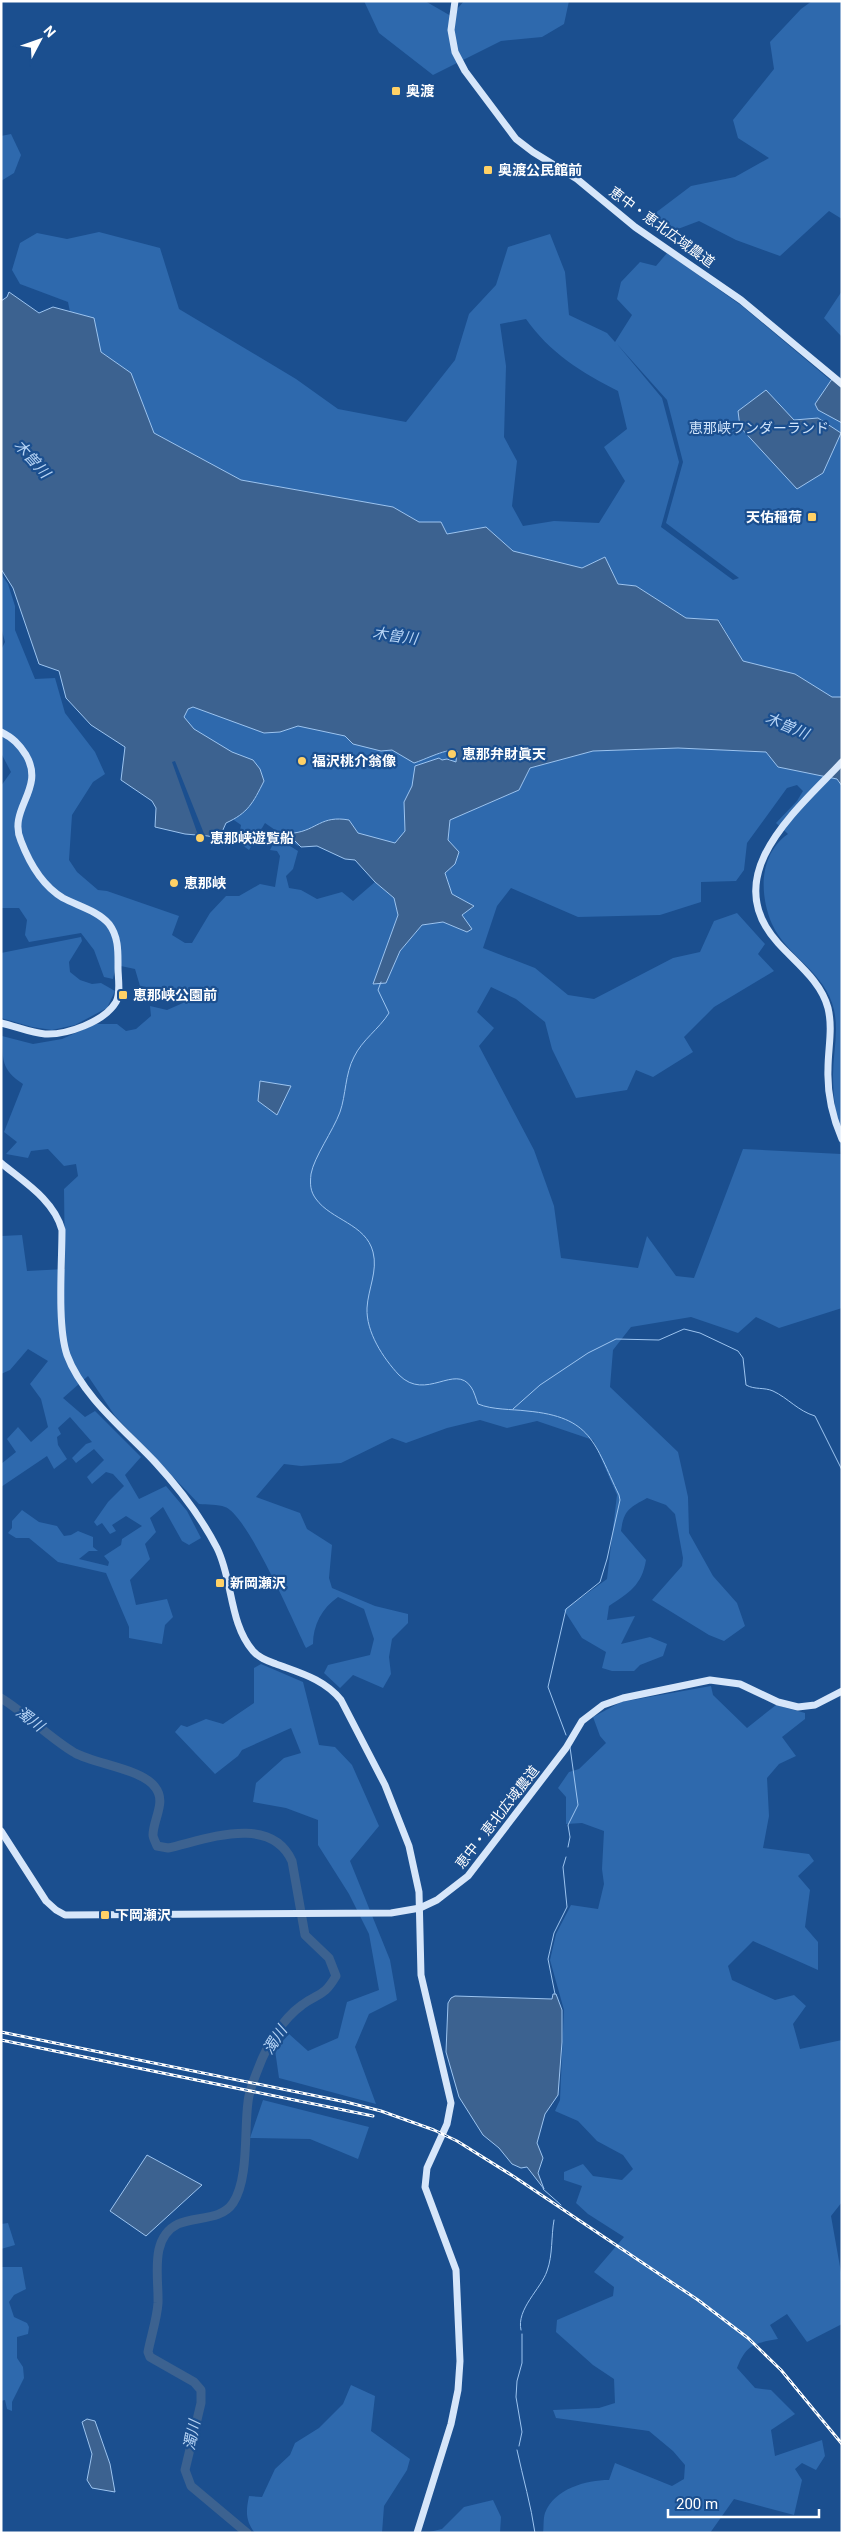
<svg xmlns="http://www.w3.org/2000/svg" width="843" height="2534" viewBox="0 0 843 2534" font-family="Roboto,'Noto Sans JP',sans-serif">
  <rect width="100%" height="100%" fill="#1b4f8f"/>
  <g fill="#2e69ad" fill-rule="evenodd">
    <path d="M364,1H425L451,16L464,1H569L564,24L542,37L501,41L433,75L379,33Z"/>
    <path d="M812,1H842V219L829,211L780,256L736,240L699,221L670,232L650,217L691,186L735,177L769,158L738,138L733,120L774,69L770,42L801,9Z"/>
    <path d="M11,134L21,155L14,173L1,181V136Z"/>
    <path d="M99,232L160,248L179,309L296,379L338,409L406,422L455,360L469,314L496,285L508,247L550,234L565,272L569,315L607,333L615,342L632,315L617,299L621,282L640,262L656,266L667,253L742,306L842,390V697H832L795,674L743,661L719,620L686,618L636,586L618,584L605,557L582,568L513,551L486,527L447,534L441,522H419L393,507L241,480L154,433L131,373L101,352L93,318L70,312L68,302L20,284L12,270L20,243L37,233L67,239ZM526,319C549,352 582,373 618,391L627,429L604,447L625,481L599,523L554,521L523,526L512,506L517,461L504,437L506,366L500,324ZM617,344L667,400L683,462L666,523L739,578L733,580L661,527L679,462L662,398Z"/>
    <path d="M842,291V337L824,318Z"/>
    <path d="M1,574L8,584L15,606V630L35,679L55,678L65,713L95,752L105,774L93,782L72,815L69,860L77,872L98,890L107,891L179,916L172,935L185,943H192L210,913L226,896H239L260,884L275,887L280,856L277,851L270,850L273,844L282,841L298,851L293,869L286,876L289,888L301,890L317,899L342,892L353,901L375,882L394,898L398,915L373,984L386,983L400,951L422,925L443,922L467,932L462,915L474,906L452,894L445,873L455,864L448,840L450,820L519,790L530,768L593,751L678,748L766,752L778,767L837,779L842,786V1308L779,1328L756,1317L738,1333L691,1317L631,1327L613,1350L610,1387L678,1452L688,1497L689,1533L713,1576L737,1603L745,1626L724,1641L709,1635L652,1600L682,1566L683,1558L675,1514L666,1505L647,1498C629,1508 624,1510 621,1531L646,1560C642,1585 629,1593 609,1606L607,1620L635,1616L621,1644L650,1637L667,1644L663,1656L640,1665L634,1671H612L602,1668L606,1652L582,1638L564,1610L607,1579L617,1495L593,1440L537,1421L507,1428L480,1420L447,1428L406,1443L392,1438L341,1463L301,1466L284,1464L256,1497L300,1513L307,1529L332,1545L329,1578L332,1588L375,1606L408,1614V1623L392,1639L389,1657L391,1674L383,1688L353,1675L340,1688L324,1673L328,1665L370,1655L374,1639L364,1609L338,1597C322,1608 313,1625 313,1644L306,1648C294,1623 247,1514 225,1507C218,1504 207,1505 199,1504L115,1416L88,1376L63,1398L85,1417L95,1411L141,1457L125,1475L139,1499L166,1486L187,1511L201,1538L189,1545L182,1541L163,1507L150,1518L156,1532L145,1544L150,1559L130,1580L136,1605L167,1599L173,1617L165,1625L162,1644L129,1638V1627L106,1573L58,1562L29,1538H16L8,1533L12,1528V1521L22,1510L39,1522L57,1526L64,1536L71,1535L78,1531L93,1537V1547L98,1551H89L79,1559L108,1566L109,1562L104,1556L121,1545L122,1539L142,1526L126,1516L112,1525L116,1531L110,1534L102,1523L97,1526L94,1522L108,1502L124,1486L113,1474L106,1472L92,1484L87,1477L104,1460L94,1449L76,1463L72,1458L86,1444L92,1442L70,1417L58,1428L61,1434L57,1437L58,1445L67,1459L54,1469L47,1456L1,1487V1464L16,1452L7,1439L18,1427L31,1442L48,1427L41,1399L30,1384L48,1361L28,1349L10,1370L1,1374V1236L22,1235L27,1271L65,1269L64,1189L78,1176L76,1164L64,1166L48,1149L31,1151L28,1158L6,1154L17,1142L4,1132L23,1084C1,1069 3,1061 2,1036L33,1044L62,1039L96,1024H117L126,1031L136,1029L151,1016L150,1006L167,1010L183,1003L180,989L168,991L140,986L135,969L116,965L113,979L104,977L94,950L81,933L29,942L25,935L27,920L19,908H1V786L11,772L1,753V650L5,642L1,627ZM797,785L803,791L797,801L776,823L788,834C759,854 759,894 772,924C786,956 826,972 834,1010C839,1032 833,1053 833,1075C833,1101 838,1128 841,1154L743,1149L694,1278L676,1276L647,1236L638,1268L561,1258L554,1206L534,1150L479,1046L494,1028L477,1012L491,987L516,999L545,1022L552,1049L576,1098L627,1090L636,1070L653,1077L693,1052L684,1037L714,1007L774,971L758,954L765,944L737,913L714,921L700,952L673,958L594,999L568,995L535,968L483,948L497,906L511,888L578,917L660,915L701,902V882L736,881L744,870L747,843L787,788Z"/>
    <path d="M186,699L297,717L465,741L463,767L397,852L325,826L298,846L265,823L249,850L238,842L241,825L231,818L177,725Z"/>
    <path d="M81,937L82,941L69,962L70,972L80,980L92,984L101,983L115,991L107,1008L75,1025L52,1030L32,1027L1,1018V953Z"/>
    <path d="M261,1664L303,1682L319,1745L335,1747L352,1765L379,1826L350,1861L390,1960L397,2000L369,2014L355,2047L376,2104L279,2078L275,2050L289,2034L308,2051L338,2038L347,2002L379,1990L369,1934L349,1894L318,1845V1820L286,1808L253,1802L256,1783L284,1758L301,1753L291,1728L242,1750L238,1756L215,1774L175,1732L181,1725L187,1727L206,1719L223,1724L254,1703V1668Z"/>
    <path d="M711,1686L713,1695L747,1728L776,1705L805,1713V1719L782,1737L796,1756L779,1764L767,1778L769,1816L763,1848L809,1854L814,1861L798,1876L810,1890L805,1927L818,1942V1970L753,1941L728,1966L732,1980L775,2000L794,1995L806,2006L793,2024L800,2049L842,2040V2202L831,2216L842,2278V2324L807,2342L787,2314L770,2325L778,2339C754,2343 746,2345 737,2368L755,2388L771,2390L795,2414L771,2430L775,2456L822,2440L825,2456L816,2470L802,2463L795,2469L802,2480L794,2515L734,2499L710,2533H543C544,2527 543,2519 545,2513C554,2489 586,2480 609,2480L615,2463L672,2486L684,2479L685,2465L673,2451L649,2431L556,2418L553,2410L599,2408L615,2403L614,2379L593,2365L556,2332L557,2320L613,2296L614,2287L594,2272L624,2237L588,2214L576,2203L582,2186L564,2180V2172L583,2164L593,2176L622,2180L633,2169L623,2155L597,2141L578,2121L555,2111L560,2100L564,2010L550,1960L556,1934L571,1905L598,1909L604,1884L602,1869L604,1831L582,1823L566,1824V1797L558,1788L569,1772L579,1769L606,1743L600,1736L593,1717L621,1702Z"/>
    <path d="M263,2100L369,2127L358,2159L310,2139L250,2138Z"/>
    <path d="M8,2223L15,2245L1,2249V2224Z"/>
    <path d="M1,2267H22L26,2289L14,2295L9,2302L14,2317L27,2323L29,2327L28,2334L17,2337V2358L23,2367L24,2378L12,2402V2411L7,2409L5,2400L1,2401Z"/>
    <path d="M351,2385L375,2396L371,2431L410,2459L407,2470L384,2506L382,2533H255C245,2520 246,2511 249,2496L262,2497L275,2469L290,2455L295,2443L319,2428L343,2404Z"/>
    <path d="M493,2500L501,2517L500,2533H425L442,2529L464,2507Z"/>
  </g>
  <g fill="#3c6290" stroke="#9cc4f0">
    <path d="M9,292L39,313L53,307L94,318L101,352L131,373L154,433L241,480L393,507L419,522H441L447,534L486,527L513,551L582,568L605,557L618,584L636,586L686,618L718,620L743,661L795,674L832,697H842V786L837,779L778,767L766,752L678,748L593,751L530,768L519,790L450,820L448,840L459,852L455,864L445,873L452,894L474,906L462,915L472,929L467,932L443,922L422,925L400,951L386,983L373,984L398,915L394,898L375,882L355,860L345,859L317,846L301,847L292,838L294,833C317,830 321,815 349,820L358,833L395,843L405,831L404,802L412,786L415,766L439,758L442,760L447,759L456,762L457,751C449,747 424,760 414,763L392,750L381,751L353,744L345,736L298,726L280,732L264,733L193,707L188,709L184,717L194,729L232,752L253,760L260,769L264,781C253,803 248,813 226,823L218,841L214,843L212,837L208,836L185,834L155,827L156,808L152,801L121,780L125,747L91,725L66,698L59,671L39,664L13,588L1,569V301L7,297Z"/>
    <path d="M832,379L842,388V423L818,410L815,404Z"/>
    <path d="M766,390L794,420L818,418L841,433L823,473L797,489L740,427L738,411Z"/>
    <path d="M260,1081L291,1086L277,1115L258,1101Z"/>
    <path d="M553,1994H556L562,2010V2042L558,2095L545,2114L537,2143L543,2158L538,2173L544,2189L527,2167L521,2168L512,2164L499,2148L483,2135L459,2097L446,2052L448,2003L451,1998L455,1996L552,1999Z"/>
    <path d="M147,2155L202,2185L146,2236L110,2211Z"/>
    <path d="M87,2419L95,2421L110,2464L115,2492L92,2488L87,2480L92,2454L82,2422Z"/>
  </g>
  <path fill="#1b4f8f" d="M175,761L205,836L198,835L172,762Z"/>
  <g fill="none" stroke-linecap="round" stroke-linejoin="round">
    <g stroke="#9cc4f0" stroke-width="1">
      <path d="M381,982L378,990L389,1013C379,1029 362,1040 354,1057C345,1074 346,1095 340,1112C333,1131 314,1157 311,1174C310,1184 310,1191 316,1199C331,1220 366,1224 373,1252C378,1271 368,1289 367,1308C366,1332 383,1358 399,1375C426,1402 455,1363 471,1387C474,1391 476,1399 478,1404C493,1410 511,1409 527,1411C592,1417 594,1443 619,1495L620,1500L607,1559L600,1582L566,1609L548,1687L566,1735"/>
      <path d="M513,1409L540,1385L588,1353L616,1339L659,1340L684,1329L700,1333L738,1351L743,1358L746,1385C755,1390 764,1387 773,1391C788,1398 798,1411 815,1416L842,1470"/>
      <path d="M568,1847L570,1837L568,1825L578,1805L570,1747"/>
      <path d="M555,1994L548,1959L554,1933L567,1907L563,1867L566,1857"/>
      <path d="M543,2189L561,2205"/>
      <path d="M521,2330C516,2309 541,2289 547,2271C553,2255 551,2236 554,2220"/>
      <path d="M519,2446L522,2432L516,2397L517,2381L522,2363V2334"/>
      <path d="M517,2450C523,2478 531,2505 535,2533"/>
    </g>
    <path stroke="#3c6290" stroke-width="9" d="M1,1698C27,1714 48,1737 75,1753C95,1764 142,1769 155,1787C167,1802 153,1819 153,1835C153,1838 156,1843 157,1846L168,1848C205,1840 270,1813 292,1861L305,1935L329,1958L336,1976C323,1998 319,1992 302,2005C284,2018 271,2039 262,2059C257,2072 249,2089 248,2102C244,2131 249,2179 233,2203C221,2221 195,2216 178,2224C149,2238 159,2278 158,2303C157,2319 151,2336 148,2352L150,2357L194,2382L201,2390V2403L185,2470L191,2486L247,2533"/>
    <g stroke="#d6e6fa" stroke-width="7">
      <path d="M455,1L451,30L455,52L465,71L516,139L533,152L577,179L635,227L741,300L842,384"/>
      <path d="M1,732C13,738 19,744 26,755C46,789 7,809 21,841C29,862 43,886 63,898C78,906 98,911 109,924C119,937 118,953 118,968C118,978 121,993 116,1002C104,1022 67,1035 45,1034C31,1033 15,1026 1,1023"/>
      <path d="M842,762C798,809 716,875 778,943C796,963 821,981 828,1008C833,1029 828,1048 828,1069C827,1094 832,1116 842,1139"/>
      <path d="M1,1163C24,1182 54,1200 62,1230C62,1262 57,1326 67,1355C82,1396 126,1431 155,1462C179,1488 201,1517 217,1548C233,1580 229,1623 253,1651C259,1658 268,1661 276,1664C300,1673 324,1679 341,1700L385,1785L409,1846L419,1892L421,1975L451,2103L447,2124L427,2168L425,2187L456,2270L460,2361L458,2390L451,2424L417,2533"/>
      <path d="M1,1831L46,1901L56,1910L65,1915L391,1913L420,1908L437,1900L468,1876L566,1748L582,1721L603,1705L623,1698L710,1680L740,1684L778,1702L798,1707L815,1705L842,1691"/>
    </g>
    <defs>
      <g id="rail">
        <path d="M1,2032L346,2102L381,2111L434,2130L457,2141L513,2176L698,2300L748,2338L781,2370L842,2444"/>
        <path d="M1,2040L373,2116"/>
      </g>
    </defs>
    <use href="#rail" stroke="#fff" stroke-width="3"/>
    <use href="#rail" stroke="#1b4f8f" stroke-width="1" stroke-dasharray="4" stroke-linecap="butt"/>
  </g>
  <g fill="#ffd166" stroke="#1b4f8f" stroke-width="2">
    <rect x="391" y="86" width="10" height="10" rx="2.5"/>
    <rect x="483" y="165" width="10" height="10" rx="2.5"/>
    <rect x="807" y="512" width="10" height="10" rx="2.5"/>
    <circle cx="452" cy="754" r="5"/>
    <circle cx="302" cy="761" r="5"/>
    <circle cx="200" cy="838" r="5"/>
    <circle cx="174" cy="883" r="5"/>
    <rect x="118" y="990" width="10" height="10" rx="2.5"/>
    <rect x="215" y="1578" width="10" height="10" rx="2.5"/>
    <rect x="100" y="1910" width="10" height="10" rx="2.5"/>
  </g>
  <g text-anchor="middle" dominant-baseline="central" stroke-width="4.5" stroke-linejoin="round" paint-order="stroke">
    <g font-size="14" font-weight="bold" fill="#fff" stroke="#1b4f8f" text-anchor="start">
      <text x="406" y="91">奥渡</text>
      <text x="498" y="170">奥渡公民館前</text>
      <text x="802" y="517" text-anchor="end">天佑稲荷</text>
      <text x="462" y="754">恵那弁財眞天</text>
      <text x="312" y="761">福沢桃介翁像</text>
      <text x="210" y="838">恵那峡遊覧船</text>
      <text x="184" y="883">恵那峡</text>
      <text x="133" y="995">恵那峡公園前</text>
      <text x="230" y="1583">新岡瀬沢</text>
      <text x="115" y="1915">下岡瀬沢</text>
    </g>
    <g font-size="14" fill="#fff" stroke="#1b4f8f">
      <text transform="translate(662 227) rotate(36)">恵中・恵北広域農道</text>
      <text transform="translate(497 1817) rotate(-52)">恵中・恵北広域農道</text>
    </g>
    <g font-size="14" fill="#cfe3fa" stroke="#1b4f8f">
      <text x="759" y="428">恵那峡ワンダーランド</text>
    </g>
    <g font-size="15" font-style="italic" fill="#b5d3f5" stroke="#1b4f8f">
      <text transform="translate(32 459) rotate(48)">木曽川</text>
      <text transform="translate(395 636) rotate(8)">木曽川</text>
      <text transform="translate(787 726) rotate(23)">木曽川</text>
      <text transform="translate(30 1719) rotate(37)">濁川</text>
      <text transform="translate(275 2040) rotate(-57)">濁川</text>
      <text transform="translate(192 2435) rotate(-79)">濁川</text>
    </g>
  </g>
  <rect width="843" height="2534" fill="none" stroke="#ffffff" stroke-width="5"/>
  <g transform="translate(40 40) rotate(49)" stroke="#1b4f8f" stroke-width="4" paint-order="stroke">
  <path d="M0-4L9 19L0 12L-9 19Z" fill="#ffffff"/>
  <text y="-8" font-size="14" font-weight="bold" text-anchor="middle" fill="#ffffff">N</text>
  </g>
  <path d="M668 2509v8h151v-8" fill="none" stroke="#ffffff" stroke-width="2.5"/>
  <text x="676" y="2509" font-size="15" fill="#ffffff" stroke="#1b4f8f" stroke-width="4" paint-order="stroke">200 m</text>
</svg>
